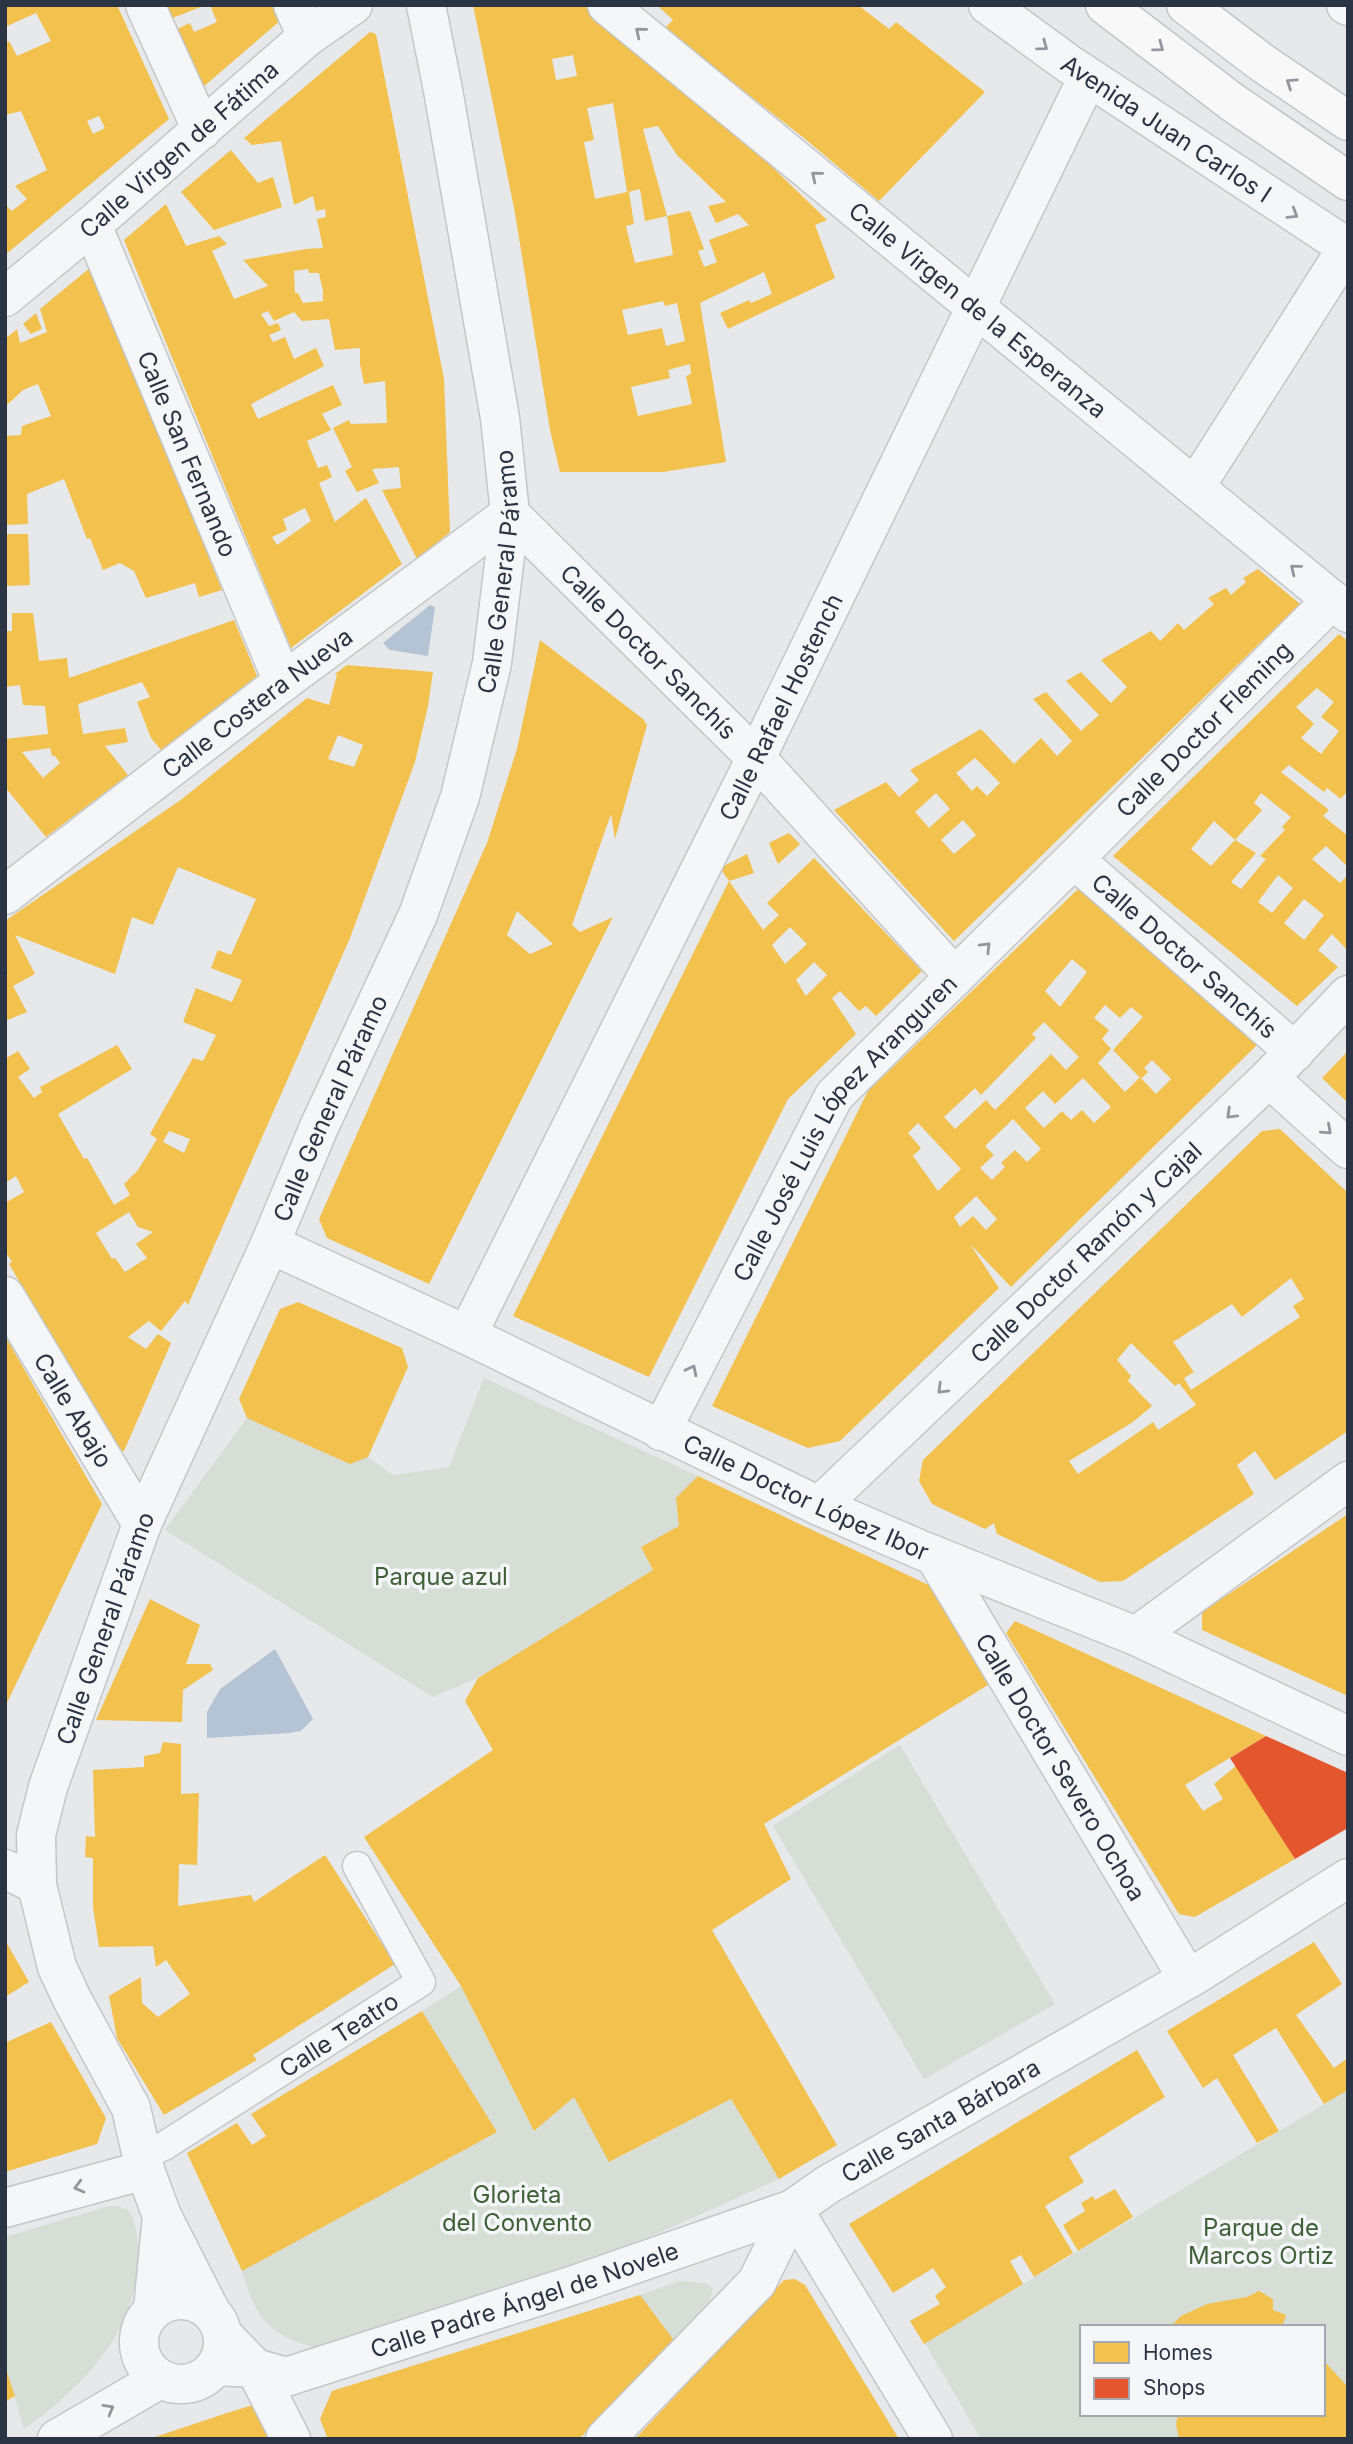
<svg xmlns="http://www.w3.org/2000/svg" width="1353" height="2444" viewBox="0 0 1353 2444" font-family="Inter,sans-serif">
  <rect width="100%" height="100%" fill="#e6e8ea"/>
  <g fill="#d6ded6" fill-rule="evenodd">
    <path d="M484,1378L698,1476L679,1526L641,1547L653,1570L478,1678L433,1697L165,1530L247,1418L349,1463L368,1457L393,1475L449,1467Z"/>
    <path d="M900,1745L1055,2004L924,2079L773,1826Z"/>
    <path d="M461,1986L534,2131L574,2097L610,2162L731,2099L779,2179L629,2246L553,2275L319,2349C270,2336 256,2320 242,2271L497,2132L422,2011Z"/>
    <path d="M1348,2090V2439H981L925,2343ZM1082,2327H1323V2414H1082Z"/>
    <path d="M109,2206H117L129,2210C137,2226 139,2245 138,2263C134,2335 80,2389 24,2429L5,2364V2237Z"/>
    <path d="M680,2281L705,2283L713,2288L708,2307L676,2343L640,2295Z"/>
  </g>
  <g fill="#b4c4d5">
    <path d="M430,605L435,607L428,656L390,650L383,643Z"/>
    <path d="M275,1649L313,1719L301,1731L289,1733L207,1738V1712L220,1689Z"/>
  </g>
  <g fill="#f2c14e" fill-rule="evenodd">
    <path d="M5,5H117L169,119L5,255V204L12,211L27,199L15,186L47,170L21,111L5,115V43L9,41L17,56L51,41L36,13L5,27ZM99,116L105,128L93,134L87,121Z"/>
    <path d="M165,5H206L170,19Z"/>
    <path d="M210,5H274L281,20L202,88L175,30L190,23L194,32L217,22Z"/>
    <path d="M473,5H585L708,105L827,220L815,225L835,278L728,329L720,313L749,300L751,303L772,294L764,272L700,303L726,462L663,472H560L550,430L515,213ZM573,55L577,76L556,80L552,59ZM613,103L627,192L595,199L584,142L594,140L587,108ZM658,126L677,155L726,202L708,206L716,223L738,214L749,225L709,240L717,262L704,267L698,251L704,249L690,211L667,216L643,129ZM640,189L645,221L667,216L673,255L635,263L626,226L634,224L629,192ZM663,301L665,306L677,303L685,341L666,346L662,328L628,335L622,310ZM690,364L691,374L686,376L692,404L638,416L631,387L670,378L668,370Z"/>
    <path d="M657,5H858L889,29L896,22L985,92L879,201L804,138L664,29L673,20Z"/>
    <path d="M370,32L376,34L444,379L450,532L417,559L382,490L401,488L399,467L372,469L379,483L357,492L345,471L352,467L333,428L349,420L351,424L387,423L385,381L364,384L360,364V348L335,350L329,319L302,321L294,312L274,321L268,311L261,314L269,326L278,323L281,330L269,335L273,342L285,337L294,359L316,348L324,366L251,404L258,419L333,385L342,405L322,414L331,430L307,441L318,468L327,465L332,477L319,483L335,522L366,498L402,564L291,648L124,240L166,204L186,246L219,236L227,244L212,251L234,299L268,286L243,260L306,249L323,248L317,219L326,217L325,209L316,211L313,196L294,205L281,141L252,145L244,138ZM308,269L309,273H319L323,291V301L303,303L298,293H295L294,271ZM305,508L311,521L277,545L272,537L287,530L283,519Z"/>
    <path d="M231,150L258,183L273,177L282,207L214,230L181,192Z"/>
    <path d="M91,267L161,439L222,590L199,597L195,583L146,598L134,571L120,563L103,570L90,538L87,539L64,479L27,494L28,524L5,525V436L21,435L22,426L51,416L38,384L23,390L5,407V339L17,329L20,343L47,332L40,309Z"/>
    <path d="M36,313L42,329L31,334L23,324Z"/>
    <path d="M5,534H28L30,585L5,586Z"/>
    <path d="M1258,569L1300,604L954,941L834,810L886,782L899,797L919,780L910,770L981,729L1014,764L1041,738L1057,756L1072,741L1033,699L1046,692L1081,731L1099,715L1066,681L1081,672L1111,703L1127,687L1101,660L1151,631L1160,641L1178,623L1184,630L1214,604L1208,598L1226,588L1231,595L1246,582L1243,578ZM975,758L1000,783L987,796L977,786L972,791L956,773ZM936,793L950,809L929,828L915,812ZM963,820L976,835L954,854L941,840Z"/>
    <path d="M12,613H33L39,661L67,658L69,678L234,620L257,676L161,750L151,738L137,702L150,697L142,682L78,704L83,734L125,728L128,742L105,746L128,775L46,837L5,787V739L48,734L45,706L23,705L20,685L5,687V631H12ZM50,748L52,756H55L60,763L43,778L22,752Z"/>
    <path d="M1339,634L1348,641V790L1341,799L1327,788L1324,792L1289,765L1281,772L1329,810L1323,816L1348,836V867L1326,846L1312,859L1340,883L1348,875V951L1332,934L1318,950L1338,967L1297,1006L1113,856ZM1317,688L1334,702L1321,717L1339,731L1321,754L1301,738L1314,724L1296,707ZM1261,793L1291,817L1282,827L1285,830L1260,856L1266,859L1241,889L1231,882L1256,853L1235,840L1211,866L1191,849L1214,821L1235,840L1262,810L1254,803ZM1278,875L1293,888L1272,913L1258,902ZM1304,899L1324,915L1304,940L1284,923Z"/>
    <path d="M540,640L643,719L647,725L615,839L611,814L572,925L580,932L613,917L429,1284L327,1238L319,1219L487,843L517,749ZM517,911L553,944L530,954L507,935Z"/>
    <path d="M347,665L433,672L428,706L415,762L350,938L188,1305L185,1301L161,1331L149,1321L128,1337L146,1349L158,1334L171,1343L124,1451H119L9,1264L12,1262L5,1251V1203L24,1192L16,1176L5,1183V1059L18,1051L30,1069L18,1077L34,1098L42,1092L40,1087L117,1045L132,1069L58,1114L84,1159L87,1158L114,1205L130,1195L124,1184L138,1170L157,1139L150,1134L193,1058L203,1061L216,1035L183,1022L196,988L232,1002L242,980L211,968L218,950L231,955L256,899L178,867L153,925L132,917L115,974L15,935L35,974L13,986L27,1012L5,1021V978L8,976L5,971V921L182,799L307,698L329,705L337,675L335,674ZM338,735L363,745L354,767L328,759ZM169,1131L190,1139L184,1153L163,1142ZM129,1212L138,1227L153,1232L136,1244L147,1258L125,1272L115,1258L112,1259L96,1233Z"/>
    <path d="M789,833L800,844L778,864L769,843Z"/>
    <path d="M747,854L754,873L729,881L763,930L779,915L767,903L814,858L922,971L876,1016L866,1006L859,1011L840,991L832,998L856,1034L788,1099L649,1377L513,1316L729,881L720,868ZM790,927L807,944L785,964L772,945ZM814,962L827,975L806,996L796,980Z"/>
    <path d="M1078,889L1262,1040L1011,1287L970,1244L999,1288L840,1441L808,1448L712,1406L868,1091ZM1072,959L1087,972L1060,1007L1045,991ZM1105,1005L1120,1018L1131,1007L1143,1017L1113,1050L1141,1079L1148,1072L1144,1068L1152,1060L1171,1079L1156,1094L1140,1077L1125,1092L1098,1063L1111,1049L1102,1039L1109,1030L1094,1018ZM1044,1022L1079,1057L1066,1070L1051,1054L995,1110L986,1100L955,1129L944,1117L975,1088L981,1095L1036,1038L1032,1034ZM1083,1078L1111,1107L1094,1123L1082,1110L1071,1120L1062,1111L1044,1128L1025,1108L1043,1091L1055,1104ZM1013,1119L1041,1149L1027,1162L1015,1150L1001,1163L1005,1167L992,1180L980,1168L994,1155L985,1146ZM918,1123L961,1169L938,1191L913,1156L921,1148L908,1133ZM976,1196L997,1219L986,1230L973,1216L960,1227L954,1217Z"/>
    <path d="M1348,1051V1103L1322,1078Z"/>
    <path d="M1280,1129L1348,1193V1431L1275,1480L1255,1451L1237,1465L1254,1494L1123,1581L1100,1582L997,1534L994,1523L985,1529L932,1504L919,1481L923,1460L1262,1131ZM1291,1278L1304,1299L1293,1306L1300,1317L1191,1390L1184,1378L1194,1372L1173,1342L1232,1304L1242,1317ZM1131,1343L1175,1386L1179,1383L1196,1405L1158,1430L1153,1422L1078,1474L1069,1461L1133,1422L1152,1406L1128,1381L1131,1376L1117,1360Z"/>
    <path d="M298,1302L402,1348L408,1367L368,1457L350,1464L247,1418L239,1399L280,1309Z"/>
    <path d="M5,1336L102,1504L5,1707Z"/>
    <path d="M698,1476L935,1588L991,1683L764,1824L791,1879L712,1930L837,2145L779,2179L731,2099L609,2162L574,2097L534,2131L461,1986L364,1837L493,1750L465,1701L478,1678L653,1570L641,1547L679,1526L676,1498Z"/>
    <path d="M1348,1514V1696L1202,1630V1612Z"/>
    <path d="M150,1599L200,1625L186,1664H210L213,1670L183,1690L182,1722L96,1720Z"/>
    <path d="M1015,1621L1266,1736L1185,1785L1203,1811L1223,1799L1214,1784L1236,1766L1295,1859L1195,1917L1179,1914L1006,1633Z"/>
    <path d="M163,1742L181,1744V1794L199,1793L197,1865L179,1864L178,1906L251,1895L254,1902L325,1855L395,1964L253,2055L257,2060L164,2115L117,2038L109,1996L141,1977L142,2003L158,2017L190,1994L166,1960L156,1967L153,1946L99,1947L93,1907V1858L85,1857L86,1836L95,1837L93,1770L144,1767V1756L160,1753Z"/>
    <path d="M5,1940L29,1982L5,1997Z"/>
    <path d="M1314,1942L1342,1984L1296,2015L1334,2068L1348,2058V2090L1324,2104L1276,2028L1233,2055L1279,2131L1257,2143L1217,2078L1203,2088L1167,2031Z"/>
    <path d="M422,2011L497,2132L242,2271L187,2153L237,2123L252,2145L266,2136L251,2114Z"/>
    <path d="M51,2022L106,2118L97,2144L5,2172L7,2042Z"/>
    <path d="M1137,2050L1165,2097L1069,2157L1084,2182L1045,2206L1073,2253L1034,2277L1021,2255L1010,2261L1023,2284L924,2344L910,2321L940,2304L935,2296L946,2287L933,2268L893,2293L849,2224Z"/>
    <path d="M1115,2189L1133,2217L1078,2251L1063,2225L1085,2211L1081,2203L1093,2196L1095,2200Z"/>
    <path d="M795,2279L805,2285L899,2439H635L784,2280Z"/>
    <path d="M1259,2291L1273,2299V2310L1286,2315L1282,2327H1170L1181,2316L1207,2304L1247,2297Z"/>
    <path d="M640,2295L676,2343L579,2439H328L320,2419L332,2391Z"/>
    <path d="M1323,2360L1348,2387V2439H1179L1176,2424L1178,2414H1323Z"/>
    <path d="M5,2366L15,2396L5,2402Z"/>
    <path d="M259,2403L274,2439H149L227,2413Z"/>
  </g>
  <path fill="#e4572e" d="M1266,1736L1348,1773V1828L1295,1859L1230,1758Z"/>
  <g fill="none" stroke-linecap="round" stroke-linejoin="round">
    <defs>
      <g id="pedestrian">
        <path id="s1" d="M142,2155L164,2146L421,1982L357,1866"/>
      </g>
      <g id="minor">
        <path d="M145,5L202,130"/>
        <path d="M293,5L307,37"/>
        <path id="s2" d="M607,5L1348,613"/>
        <path id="s3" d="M988,5L1069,64L1348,248"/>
        <path d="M1346,5L1348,6"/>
        <path id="s4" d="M92,225L283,682"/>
        <path id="s5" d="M5,297L92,225L307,37L353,5"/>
        <path d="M1195,487L1347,248"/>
        <path id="s6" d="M1074,859L1295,1052"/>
        <path id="s7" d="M5,895L283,682L510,514L756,758L955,977"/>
        <path d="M1269,1078L1348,1149"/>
        <path id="s8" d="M270,1244L467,1335L819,1506L921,1550L1136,1636L1348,1736"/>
        <path id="s9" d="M5,1296L142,1524"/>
        <path id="s10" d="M467,1335L756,758L1088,77"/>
        <path id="s11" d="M661,1431L834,1096L1074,859L1332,600"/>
        <path id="s12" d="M819,1506L1269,1078L1348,995"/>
        <path id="s13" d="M934,1555L1188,1979"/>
        <path d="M1136,1636L1348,1481"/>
        <path d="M5,1869L37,1885"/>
        <path d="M5,2208L145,2170"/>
        <path d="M223,2335L255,2368L291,2439"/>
        <path id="s14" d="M216,2366L255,2368L286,2377L577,2284L793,2209L933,2439"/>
        <path id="s15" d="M605,2439L757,2282L793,2209L827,2185L1195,1975L1348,1878"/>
      </g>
      <g id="tertiary">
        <circle cx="181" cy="2342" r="42"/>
        <path d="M153,2309L162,2216"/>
        <path id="s16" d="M210,2310L162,2216L145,2170L131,2108L72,1999L57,1967L37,1885L36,1835L48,1787L142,1524L270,1244L319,1127L418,915L460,797L492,663L510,514L500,418L443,90L426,5"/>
        <path d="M57,2439L160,2379"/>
      </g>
      <g id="primary">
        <path d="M1105,5L1232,102L1348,181"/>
        <path d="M1186,5L1261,62L1348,121"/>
      </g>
    </defs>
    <use href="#pedestrian" stroke="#c4c6c8" stroke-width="31"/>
    <use href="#minor" stroke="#c4c6c8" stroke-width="41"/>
    <use href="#tertiary" stroke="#c4c6c8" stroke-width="41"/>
    <use href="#primary" stroke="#c2c5c8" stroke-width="41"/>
    <use href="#pedestrian" stroke="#f5f6f7" stroke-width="28"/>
    <use href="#minor" stroke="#f5f6f7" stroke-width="38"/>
    <use href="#tertiary" stroke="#f5f6f7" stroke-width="38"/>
    <use href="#primary" stroke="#f8f8f8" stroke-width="38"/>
  </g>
  <defs><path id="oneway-chevron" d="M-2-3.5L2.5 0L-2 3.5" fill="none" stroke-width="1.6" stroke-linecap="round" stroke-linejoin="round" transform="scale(1.75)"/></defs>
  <g stroke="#90959e">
    <use href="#oneway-chevron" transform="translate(640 32) rotate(-141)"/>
    <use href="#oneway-chevron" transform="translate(1043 46) rotate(36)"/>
    <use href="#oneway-chevron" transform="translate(816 176) rotate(-141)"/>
    <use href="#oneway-chevron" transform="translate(1293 214) rotate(32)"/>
    <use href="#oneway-chevron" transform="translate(1295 569) rotate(-141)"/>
    <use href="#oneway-chevron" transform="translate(986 947) rotate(-45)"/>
    <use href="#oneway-chevron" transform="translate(1231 1114) rotate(136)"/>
    <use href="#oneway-chevron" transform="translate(1327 1130) rotate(42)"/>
    <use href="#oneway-chevron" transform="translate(692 1370) rotate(-63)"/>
    <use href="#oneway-chevron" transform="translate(942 1389) rotate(136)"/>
    <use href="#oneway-chevron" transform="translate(79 2187) rotate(165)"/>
    <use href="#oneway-chevron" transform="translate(109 2409) rotate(-30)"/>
  </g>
  <g stroke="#92969e">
    <use href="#oneway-chevron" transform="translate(1159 47) rotate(37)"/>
    <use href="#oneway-chevron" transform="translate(1291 83) rotate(-146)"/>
  </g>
  <g text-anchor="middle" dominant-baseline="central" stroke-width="7" stroke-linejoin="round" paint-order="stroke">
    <g font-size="24" fill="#2b3445" stroke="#f4f6f9">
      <text stroke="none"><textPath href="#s3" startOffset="217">Avenida Juan Carlos I</textPath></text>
      <text stroke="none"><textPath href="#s5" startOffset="228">Calle Virgen de Fátima</textPath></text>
      <text stroke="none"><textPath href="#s2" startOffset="480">Calle Virgen de la Esperanza</textPath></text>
      <text stroke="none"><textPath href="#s4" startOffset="248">Calle San Fernando</textPath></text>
      <text stroke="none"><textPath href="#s16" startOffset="1864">Calle General Páramo</textPath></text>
      <text stroke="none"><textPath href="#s7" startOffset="828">Calle Doctor Sanchís</textPath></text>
      <text stroke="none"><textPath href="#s7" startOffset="317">Calle Costera Nueva</textPath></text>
      <text stroke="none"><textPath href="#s10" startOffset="702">Calle Rafael Hostench</textPath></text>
      <text stroke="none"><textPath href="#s11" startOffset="898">Calle Doctor Fleming</textPath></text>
      <text stroke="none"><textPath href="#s6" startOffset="147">Calle Doctor Sanchís</textPath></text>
      <text stroke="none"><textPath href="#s16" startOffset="1297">Calle General Páramo</textPath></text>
      <text stroke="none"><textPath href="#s11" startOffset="357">Calle José Luis López Aranguren</textPath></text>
      <text stroke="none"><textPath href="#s12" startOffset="368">Calle Doctor Ramón y Cajal</textPath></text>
      <text stroke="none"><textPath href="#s9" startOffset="133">Calle Abajo</textPath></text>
      <text stroke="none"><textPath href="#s8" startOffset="593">Calle Doctor López Ibor</textPath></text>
      <text stroke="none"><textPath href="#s16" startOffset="730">Calle General Páramo</textPath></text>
      <text stroke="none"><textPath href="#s13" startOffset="247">Calle Doctor Severo Ochoa</textPath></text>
      <text stroke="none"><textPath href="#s1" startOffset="231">Calle Teatro</textPath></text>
      <text stroke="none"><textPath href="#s15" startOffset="472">Calle Santa Bárbara</textPath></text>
      <text stroke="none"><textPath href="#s14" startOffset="322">Calle Padre Ángel de Novele</textPath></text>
    </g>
    <g font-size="24" fill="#3f6138" stroke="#f4f6f9">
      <text x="441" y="1576">Parque azul</text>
      <text x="517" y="2194">Glorieta<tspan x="517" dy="28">del Convento</tspan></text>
      <text x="1261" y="2227">Parque de<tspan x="1261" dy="28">Marcos Ortiz</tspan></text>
    </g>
  </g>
  <rect width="1353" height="2444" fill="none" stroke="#2b3445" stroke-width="14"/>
  <rect x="1080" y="2325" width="245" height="91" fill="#f4f6f9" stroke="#a4a8b1" stroke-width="2"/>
  <rect x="1094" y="2342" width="35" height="21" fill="#f2c14e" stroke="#a4a8b1" stroke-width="2"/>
  <text x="1143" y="2360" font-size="21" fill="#2b3445">Homes</text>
  <rect x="1094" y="2378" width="35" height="21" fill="#e4572e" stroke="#a4a8b1" stroke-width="2"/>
  <text x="1143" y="2395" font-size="21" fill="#2b3445">Shops</text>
</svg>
